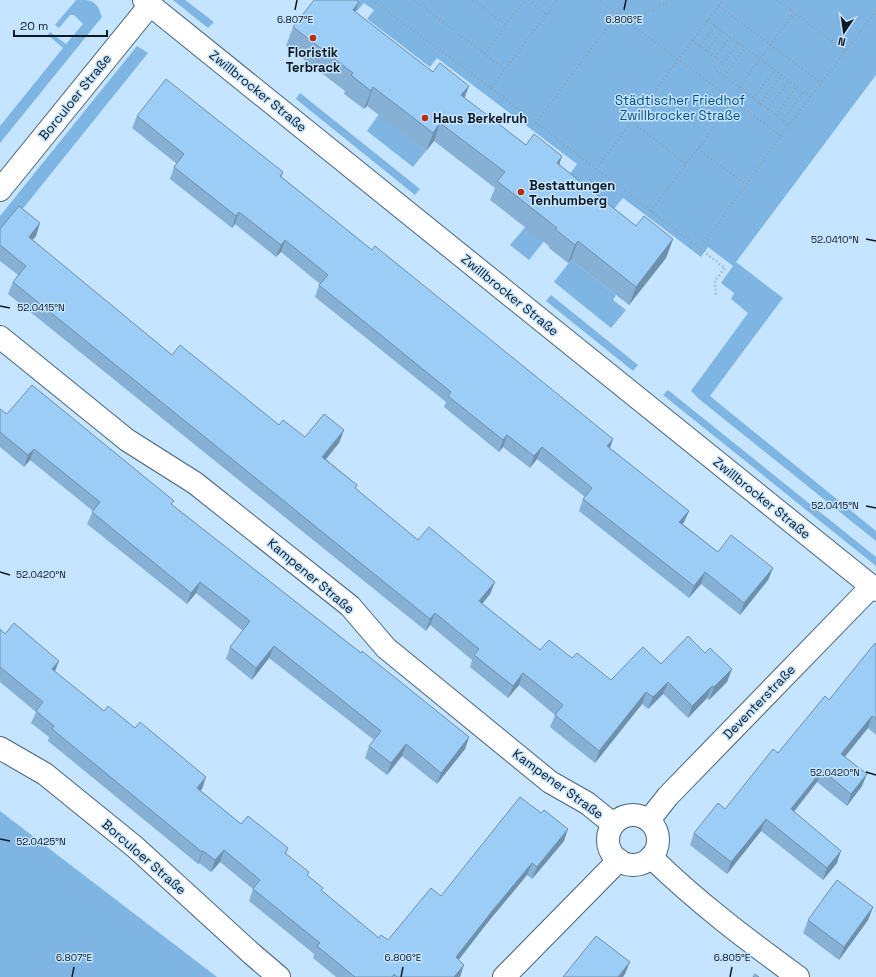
<svg xmlns="http://www.w3.org/2000/svg" width="876" height="977" viewBox="0 0 876 977" font-family="'Space Grotesk',sans-serif">
  <rect width="100%" height="100%" fill="#c5e4ff"/>
  <g fill="#7eb5e3">
    <path d="M76,0C93,0 96,0 102,17L0,143V126L63,48L48,35L50,32L66,44L83,24L74,15H70L59,28L55,25Z"/>
    <path d="M173,0H185L214,22L208,28Z"/>
    <path d="M343,0H876V75L736,262L783,298L710,396L876,531V541L699,399L691,391L748,313L731,299L734,293L721,283L733,266L708,247L701,257L623,198L609,215L565,181L577,164L437,58L430,67L367,19L374,10L364,3L357,11Z"/>
    <path d="M137,46L148,53L0,237V216Z"/>
    <path d="M300,93L420,189L415,195L296,99Z"/>
    <path d="M379,114L426,151L413,167L367,131Z"/>
    <path d="M527,225L545,240L529,260L510,245Z"/>
    <path d="M571,260L616,295L613,300L626,310L611,328L554,282Z"/>
    <path d="M551,295L638,365L633,371L546,301Z"/>
    <path d="M668,390L876,557V566L663,395Z"/>
    <path d="M0,811L217,977H0Z"/>
  </g>
  <g fill="none" stroke-linecap="round" stroke-linejoin="round">
    <defs>
      <g id="minor">
        <path d="M0,190L150,5"/>
        <path d="M0,337L127,440L195,483L350,606L386,648L550,782L587,803L613,824"/>
        <path d="M0,748L45,774L135,847L252,954L279,977"/>
        <circle cx="633" cy="840" r="25"/>
        <path d="M649,820L668,796L872,586"/>
        <path d="M651,857C697,902 746,939 798,977"/>
        <path d="M504,977L619,860"/>
      </g>
      <path id="tertiary" d="M144,0L876,590"/>
    </defs>
    <use href="#minor" stroke="#48647b" stroke-width="24"/>
    <use href="#tertiary" stroke="#48647b" stroke-width="24"/>
    <g stroke="#8aa2b8" stroke-width="2.5" stroke-dasharray="1 3" stroke-linecap="butt">
      <path d="M372,0L491,88L557,0"/>
      <path d="M414,0L505,69"/>
      <path d="M473,0L506,25"/>
      <path d="M529,0L546,14"/>
      <path d="M627,0L617,14L781,136L700,249"/>
      <path d="M777,0L845,51"/>
      <path d="M719,6L821,83"/>
      <path d="M707,20L811,97"/>
      <path d="M627,22L672,0"/>
      <path d="M692,40L723,63L717,71L789,125"/>
      <path d="M700,46L715,26"/>
      <path d="M707,51L722,31"/>
      <path d="M485,54L524,0"/>
      <path d="M715,57L730,37"/>
      <path d="M723,63L738,43"/>
      <path d="M724,76L745,48"/>
      <path d="M739,87L794,13"/>
      <path d="M491,88L725,268L715,281L716,295"/>
      <path d="M753,98L775,70"/>
      <path d="M736,103L745,91"/>
      <path d="M760,104L782,75"/>
      <path d="M768,109L790,80"/>
      <path d="M776,115L797,86"/>
      <path d="M783,120L804,91"/>
      <path d="M631,121L686,164"/>
      <path d="M536,123L617,14L599,0"/>
      <path d="M781,136L876,11"/>
      <path d="M698,149L746,184"/>
      <path d="M596,169L723,0"/>
      <path d="M651,211L734,101"/>
    </g>
    <use href="#minor" stroke="#fff" stroke-width="22"/>
    <use href="#tertiary" stroke="#fff" stroke-width="22"/>
  </g>
  <g fill="#86b0d4">
    <path d="M355,12L433,72L469,86L464,98L526,145L559,164L636,226L673,239L666,258L629,305L571,260L568,263L549,248V246L490,200L495,188L434,141L426,151L367,106L364,109L344,94L345,91L286,46L293,27Z"/>
    <path d="M137,116L283,172L282,177L372,250L613,439L610,448L689,511L684,522L683,524L718,552L773,568L768,580L740,615L701,584L689,598L579,511L583,499L585,497L537,459L530,468L503,447L499,452L444,407L446,402L315,297L319,285L320,284L281,252L276,257L235,224L232,228L170,179L174,167L177,164L132,128Z"/>
    <path d="M40,223L36,236L32,240L172,355L279,425L305,437L344,430L339,443L326,459L357,485L356,489L418,540L495,582L490,594L482,604L540,650L572,658L611,680L661,664L705,653L732,669L727,682L709,700L707,698L688,718L663,694L648,709L642,704L595,763L550,727L555,715L519,685L508,698L470,667L472,660L430,625L426,631L8,294L13,282L18,275L0,261V229Z"/>
    <path d="M0,409L7,414L172,505L469,737L465,749L437,784L402,756L387,775L365,758L369,746L374,740L269,658L252,680L226,659L230,647L243,631L196,593L187,604L87,524L93,511L30,460L24,467L0,447Z"/>
    <path d="M0,629L5,634L59,661L55,672L104,711L135,728L206,777L202,789L200,790L241,824L288,848L286,854L322,891L379,938L388,940L441,896L564,841L532,879L527,875L488,922L459,960L460,977H336L313,958L314,954L249,901L253,889L220,862L211,872L199,863L198,864L48,741L49,737L31,723L36,712L0,682Z"/>
    <path d="M876,644V735L868,728L845,757L862,786L847,806L817,782L794,812L837,863L823,880L761,831L727,874L690,845L694,833L725,809L778,753L829,700Z"/>
    <path d="M873,907L868,920L839,960L803,933L808,920Z"/>
  </g>
  <g fill="#6d90ad">
    <path d="M359,2L352,21L353,10Z"/>
    <path d="M469,86L462,104L461,95Z"/>
    <path d="M373,87L367,106L364,109L371,91Z"/>
    <path d="M440,123L434,141L426,151L433,133Z"/>
    <path d="M562,156L556,175L557,163Z"/>
    <path d="M239,212L235,224L232,228L236,216Z"/>
    <path d="M40,223L36,236L25,249L29,237Z"/>
    <path d="M673,239L666,258L629,305L636,287Z"/>
    <path d="M285,240L281,252L276,257L281,245Z"/>
    <path d="M578,241L571,260L568,263L575,245Z"/>
    <path d="M344,430L339,443L318,469L322,457Z"/>
    <path d="M507,435L503,447L499,452L503,440Z"/>
    <path d="M613,439L609,451L607,446Z"/>
    <path d="M542,447L537,459L530,468L534,456Z"/>
    <path d="M34,449L30,460L24,467L28,455Z"/>
    <path d="M689,511L684,522L675,534L679,522Z"/>
    <path d="M773,568L768,580L740,615L744,603Z"/>
    <path d="M705,572L701,584L689,598L694,586Z"/>
    <path d="M200,582L196,593L187,604L191,593Z"/>
    <path d="M495,582L490,594L474,614L479,601Z"/>
    <path d="M435,613L430,625L426,631L430,619Z"/>
    <path d="M274,646L269,658L252,680L256,668Z"/>
    <path d="M59,661L54,673L52,669Z"/>
    <path d="M732,669L727,682L709,700L714,687Z"/>
    <path d="M523,673L519,685L508,698L513,686Z"/>
    <path d="M668,682L663,694L648,709L653,697Z"/>
    <path d="M712,686L707,698L688,718L692,706Z"/>
    <path d="M646,692L642,704L595,763L599,751Z"/>
    <path d="M872,716L868,728L837,766L841,754Z"/>
    <path d="M469,737L465,749L437,784L441,773Z"/>
    <path d="M406,744L402,756L387,775L391,763Z"/>
    <path d="M822,770L817,782L786,821L791,809Z"/>
    <path d="M867,774L862,786L847,806L851,794Z"/>
    <path d="M206,777L202,789L193,800L197,788Z"/>
    <path d="M766,819L761,831L727,874L731,862Z"/>
    <path d="M568,829L564,841L532,879L537,867Z"/>
    <path d="M224,850L220,862L211,872L215,860Z"/>
    <path d="M203,851L199,863L198,864L202,852Z"/>
    <path d="M841,851L837,863L823,880L827,868Z"/>
    <path d="M532,863L527,875L488,922L451,969L456,957L493,910Z"/>
    <path d="M873,907L868,920L839,960L844,947Z"/>
    <path d="M630,962L625,974L623,977H618Z"/>
    <path d="M464,965L460,977H454Z"/>
  </g>
  <g fill="#9ccdf7" stroke="#6d90ad">
    <path d="M314,0H356L359,2L353,10L433,72L440,63L469,86L461,95L526,145L534,134L562,156L557,163L636,226L644,216L673,239L636,287L578,241L575,245L555,229L557,228L497,181L505,172L440,123L433,133L373,87L371,91L351,75L353,73L293,27Z"/>
    <path d="M166,79L283,172L280,176L372,250L375,246L613,439L607,446L689,511L679,522L718,552L731,535L773,568L744,603L705,572L694,586L583,499L592,488L542,447L534,456L507,435L503,440L448,396L451,392L319,285L328,275L285,240L281,245L239,212L236,216L174,167L184,154L137,116Z"/>
    <path d="M19,206L40,223L29,237L172,355L180,345L279,425L283,420L305,437L324,414L344,430L322,457L357,485L355,488L418,540L429,527L495,582L479,601L540,650L549,640L572,658L577,653L611,680L643,647L661,664L688,636L705,653L710,648L732,669L714,687L712,686L692,706L668,682L653,697L646,692L599,751L555,715L563,705L523,673L513,686L474,655L479,649L435,613L430,619L13,282L26,266L0,245V229Z"/>
    <path d="M32,385L174,501L171,504L361,653L362,651L469,737L441,773L406,744L391,763L369,746L381,731L274,646L256,668L230,647L250,621L200,582L191,593L92,512L100,502L34,449L28,455L0,432V433V409L7,414Z"/>
    <path d="M14,623L59,661L52,669L104,711L108,706L135,728L140,722L206,777L197,788L241,824L248,816L288,848L285,853L309,872L307,875L323,888L321,890L379,938L381,935L388,940L431,888L441,896L520,797L541,813L544,810L568,829L537,867L532,863L493,910L456,957L464,965L454,977H397L394,974L392,977H355L317,946L320,943L253,889L260,880L224,850L215,860L203,851L202,852L52,729L54,726L36,711L43,702L0,667V629L5,634Z"/>
    <path d="M875,643L876,644V719L872,716L841,754L867,774L851,794L822,770L791,809L841,851L827,868L766,819L731,862L694,833L718,803L725,809L773,749L778,753L825,696L829,700Z"/>
    <path d="M837,880L873,907L844,947L808,920Z"/>
    <path d="M596,936L630,962L618,977H563Z"/>
    <path d="M755,974L759,977H753Z"/>
  </g>
  <path fill="none" stroke="#0e1922" stroke-width="1.5" d="M295,10L297,0M624,10L626,0M866,239L876,241M0,306L10,308M866,506L876,508M0,572L10,575M866,772L876,775M0,839L10,841M72,977L74,967M401,977L403,967M730,977L732,967"/>
  <g fill="#b92e09" stroke="#c5e4ff" stroke-width="1.5">
    <circle cx="313" cy="38" r="4"/>
    <circle cx="425" cy="118" r="4"/>
    <circle cx="521" cy="192" r="4"/>
  </g>
  <g text-anchor="middle" dominant-baseline="central" stroke-width="3" stroke-linejoin="round" paint-order="stroke">
    <g font-size="13" font-weight="bold" fill="#0e1922" stroke="#c5e4ff" text-anchor="start">
      <text x="313" y="52" text-anchor="middle">Floristik<tspan x="313" dy="15">Terbrack</tspan></text>
      <text x="433" y="118">Haus Berkelruh</text>
      <text x="529" y="185">Bestattungen<tspan x="529" dy="15">Tenhumberg</tspan></text>
    </g>
    <g font-size="13" fill="#0e1922" stroke="#c5e4ff">
      <text transform="translate(258 91) rotate(39)">Zwillbrocker Straße</text>
      <text transform="translate(75 97) rotate(-51)">Borculoer Straße</text>
      <text transform="translate(510 295) rotate(39)">Zwillbrocker Straße</text>
      <text transform="translate(762 498) rotate(39)">Zwillbrocker Straße</text>
      <text transform="translate(311 576) rotate(40)">Kampener Straße</text>
      <text transform="translate(759 702) rotate(-46)">Deventerstraße</text>
      <text transform="translate(558 784) rotate(36)">Kampener Straße</text>
      <text transform="translate(144 857) rotate(41)">Borculoer Straße</text>
    </g>
    <g font-size="13" fill="#004e7d" stroke="#c5e4ff">
      <text x="680" y="100">Städtischer Friedhof<tspan x="680" dy="15">Zwillbrocker Straße</tspan></text>
    </g>
  </g>
  <g font-size="10" text-anchor="middle" fill="#0e1922" stroke="#c5e4ff" stroke-width="3" stroke-linejoin="round" paint-order="stroke">
    <text x="295" y="23">6.807°E</text>
    <text x="624" y="23">6.806°E</text>
    <text x="835" y="243">52.0410°N</text>
    <text x="41" y="311">52.0415°N</text>
    <text x="835" y="509">52.0415°N</text>
    <text x="41" y="578">52.0420°N</text>
    <text x="835" y="776">52.0420°N</text>
    <text x="41" y="845">52.0425°N</text>
    <text x="74" y="961">6.807°E</text>
    <text x="403" y="961">6.806°E</text>
    <text x="732" y="961">6.805°E</text>
  </g>
  <g transform="translate(844 32) rotate(193)" stroke="#c5e4ff" stroke-width="3" paint-order="stroke">
  <path d="M0-3L7 15L0 10L-7 15Z" fill="#0e1922"/>
  <text y="-6" font-size="11" font-weight="bold" text-anchor="middle" fill="#0e1922">N</text>
  </g>
  <path d="M14 30v6h93v-6" fill="none" stroke="#0e1922" stroke-width="2"/>
  <text x="20" y="30" font-size="12" fill="#0e1922" stroke="#c5e4ff" stroke-width="3" paint-order="stroke">20 m</text>
</svg>
